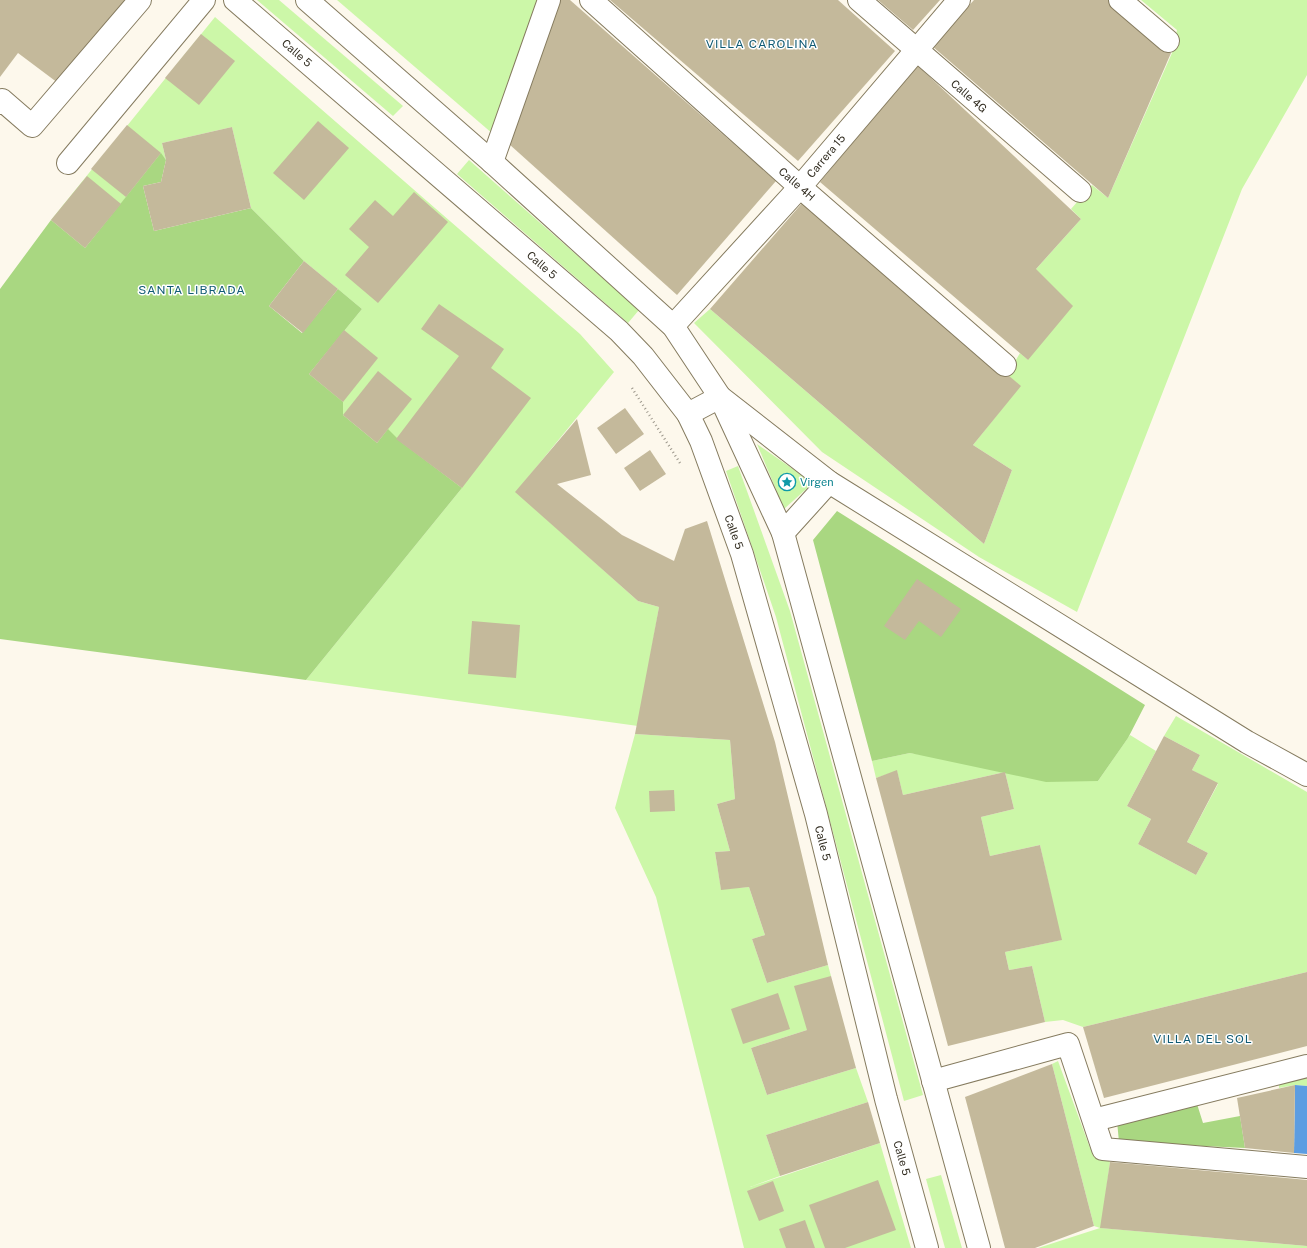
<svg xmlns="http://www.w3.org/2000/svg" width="1307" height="1248" viewBox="0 0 1307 1248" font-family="'Public Sans',sans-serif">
  <rect width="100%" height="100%" fill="#fdf8ec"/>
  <g fill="#ccf7a8">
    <path d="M257,0H279L403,106L393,116Z"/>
    <path d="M337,0H558L493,134Z"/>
    <path d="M1141,0H1307V75L1242,189L1077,612L979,557L822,452L694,323L710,309L984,544L1012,470L973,445L1020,386L1007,375L1020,353L1028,360L1036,269L1081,219L1071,209L1092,185L1108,198L1172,53L1177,30Z"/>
    <path d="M215,17L580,334L614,372L516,492L638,601L659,607L638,726L306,680L462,488L396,439L388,430L377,443L343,415L342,402L309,374L362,309L304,261L251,208L232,127L162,143L166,160L161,154L85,248L51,220Z"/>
    <path d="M469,160L639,310L628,323L457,174Z"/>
    <path d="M757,444L813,483L784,509Z"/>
    <path d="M738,466L790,611L923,1095L904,1101L776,617L726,471Z"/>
    <path d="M1176,716L1307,792V972L1083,1027L1063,1020L1045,1022L1032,966L1009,970L1005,952L1061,940L1040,845L990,856L981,817L1014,809L1005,772L903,795L897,771L876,778L872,761L910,753L1098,781L1130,735L1156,751L1127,806L1151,819L1138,844L1196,875L1208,853L1187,842L1218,784L1192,770L1200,755L1164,736Z"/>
    <path d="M635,734L730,740L735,799L717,804L730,851L715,852L721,889L749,887L765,935L752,939L767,983L828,965L831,976L807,1030L751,1048L767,1095L856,1068L868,1102L766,1135L780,1176L750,1187L880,1143L911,1248H744L656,897L615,808Z"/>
    <path d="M1058,1061L1090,1148L1110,1162L1101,1228L1307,1246V1248H1038L1100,1228L1094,1226L1052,1064Z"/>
    <path d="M1307,1078V1086L1295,1085L1279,1088V1084Z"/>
    <path d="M941,1175L962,1248H945L926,1179Z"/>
  </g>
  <g fill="#a9d781">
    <path d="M161,153L166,160L161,182L143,186L154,231L251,208L304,261L269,306L302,333L338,289L362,309L309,374L343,402V415L377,443L388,429L401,442L462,488L306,680L0,639V289L51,220L85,248Z"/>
    <path d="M837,511L1145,705L1128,738L1098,781L1046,782L910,753L872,761L813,540Z"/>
    <path d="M1197,1104L1203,1123L1240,1116L1245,1148L1119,1142L1117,1121Z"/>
  </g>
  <path fill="#5c9de2" d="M1295,1085L1307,1086V1154L1294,1153Z"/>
  <g fill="#c4b99b">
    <path d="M0,0H125L58,83L18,53L0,77Z"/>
    <path d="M558,0H570L776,181L677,295L509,144Z"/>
    <path d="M610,0H838L895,51L798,161Z"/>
    <path d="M878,0H940L913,30Z"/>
    <path d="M974,0H1108L1171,53L1108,198L932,46Z"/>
    <path d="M201,34L235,61L199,105L165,78Z"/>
    <path d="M917,65L1081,219L1036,269L1073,306L1028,360L820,182Z"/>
    <path d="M318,121L349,148L304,200L273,173Z"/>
    <path d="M127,125L161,153L126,197L91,169Z"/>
    <path d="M232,127L251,208L154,231L143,186L161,182L166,160L162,143Z"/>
    <path d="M87,176L121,204L85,248L51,220Z"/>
    <path d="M414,192L448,222L378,303L345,275L369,247L349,229L375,200L393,216Z"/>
    <path d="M803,202L1021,386L973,445L1012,470L984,544L710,309Z"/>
    <path d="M304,261L338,289L303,333L269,306Z"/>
    <path d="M439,304L504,349L491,368L531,398L462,488L396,439L459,356L421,329Z"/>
    <path d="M344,330L378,358L343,402L309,374Z"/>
    <path d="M378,371L412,399L377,443L343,415Z"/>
    <path d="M625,408L644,434L616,454L597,428Z"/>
    <path d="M577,419L591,475L557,484L622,535L674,561L685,529L707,521L775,742L828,965L767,983L752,939L765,935L749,887L721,890L715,852L730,851L717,804L735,799L730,740L635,734L659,607L638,601L515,492Z"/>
    <path d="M650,450L666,474L640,491L624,468Z"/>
    <path d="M917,579L961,609L941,637L919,621L905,640L884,626Z"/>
    <path d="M472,621L520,625L516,678L468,674Z"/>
    <path d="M1164,736L1200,755L1192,770L1218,783L1187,842L1208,853L1196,875L1138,844L1151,819L1127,806Z"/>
    <path d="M897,770L903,795L1005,772L1014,809L981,817L990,856L1040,845L1062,940L1005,952L1009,970L1032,966L1045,1022L948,1046L876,778Z"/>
    <path d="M674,790L675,811L650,812L649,791Z"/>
    <path d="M1307,972V1046L1104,1098L1083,1027Z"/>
    <path d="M831,976L856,1068L767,1095L751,1048L807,1030L794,986Z"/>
    <path d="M778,993L790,1029L743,1044L731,1009Z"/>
    <path d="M1052,1064L1094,1226L1035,1248H1005L965,1097Z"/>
    <path d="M1295,1085L1294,1153L1245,1148L1237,1098Z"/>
    <path d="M868,1102L880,1143L780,1176L766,1135Z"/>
    <path d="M1110,1162L1307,1180V1246L1100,1228Z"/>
    <path d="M878,1180L896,1230L845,1248H825L809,1205Z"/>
    <path d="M773,1181L784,1211L759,1221L747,1191Z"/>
    <path d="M805,1220L815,1248H786L779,1229Z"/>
  </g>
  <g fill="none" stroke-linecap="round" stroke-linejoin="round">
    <defs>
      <g id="minor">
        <path d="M591,0L800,187L1005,365"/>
        <path d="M859,0L1080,191"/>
        <path d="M1120,0L1168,41"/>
        <path d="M0,103L2,100L32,126L140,0"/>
        <path d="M492,162L549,0"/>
        <path d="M68,163L204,0"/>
        <path d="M673,326L800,187L959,0"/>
        <path d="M688,414L720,397L829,482L1247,742L1307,775"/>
        <path d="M783,533L829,482"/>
        <path d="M933,1081L1068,1044L1103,1149L1307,1167"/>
        <path d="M1094,1120L1307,1066"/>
      </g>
      <g id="major">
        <path d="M235,0L619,331L643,356L688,414L701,441L742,554L816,814L886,1099L927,1248"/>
        <path d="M307,0L492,162L673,326L720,397L783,533L979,1248"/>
      </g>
    </defs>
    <use href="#minor" stroke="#857b5f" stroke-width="24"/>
    <use href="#major" stroke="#857b5f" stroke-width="24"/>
    <path stroke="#9d988c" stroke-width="2.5" stroke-dasharray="1 3" stroke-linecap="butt" d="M632,388L680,463"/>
    <use href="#minor" stroke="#fff" stroke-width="22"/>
    <use href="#major" stroke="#fff" stroke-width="22"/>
  </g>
  <defs>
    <symbol id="sight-ring" viewBox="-11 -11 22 22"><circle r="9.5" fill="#fff" stroke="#0f9aa8" stroke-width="1.5"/><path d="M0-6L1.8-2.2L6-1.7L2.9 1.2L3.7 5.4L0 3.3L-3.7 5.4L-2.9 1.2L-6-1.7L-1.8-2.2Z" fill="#0f9aa8"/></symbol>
  </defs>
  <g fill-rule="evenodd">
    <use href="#sight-ring" x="777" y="472" width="20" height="20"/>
  </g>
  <g text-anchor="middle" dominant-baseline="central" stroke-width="3" stroke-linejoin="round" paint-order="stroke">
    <g font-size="11" fill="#312c20" stroke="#fff">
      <text transform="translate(297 53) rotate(41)">Calle 5</text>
      <text transform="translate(969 96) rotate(41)">Calle 4G</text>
      <text transform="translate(826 156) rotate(-50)">Carrera 15</text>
      <text transform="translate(797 184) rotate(41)">Calle 4H</text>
      <text transform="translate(542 265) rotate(41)">Calle 5</text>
      <text transform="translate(734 532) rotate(70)">Calle 5</text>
      <text transform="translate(823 843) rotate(76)">Calle 5</text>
      <text transform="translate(902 1158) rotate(74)">Calle 5</text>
    </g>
    <g font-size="11" fill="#0d838f" stroke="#fff" text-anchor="start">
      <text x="800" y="482">Virgen</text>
    </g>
    <g font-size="12" letter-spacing="1" fill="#0f5a74" stroke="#fff">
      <text x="762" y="44">VILLA CAROLINA</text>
      <text x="192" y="290">SANTA LIBRADA</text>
      <text x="1203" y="1039">VILLA DEL SOL</text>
    </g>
  </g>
</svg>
